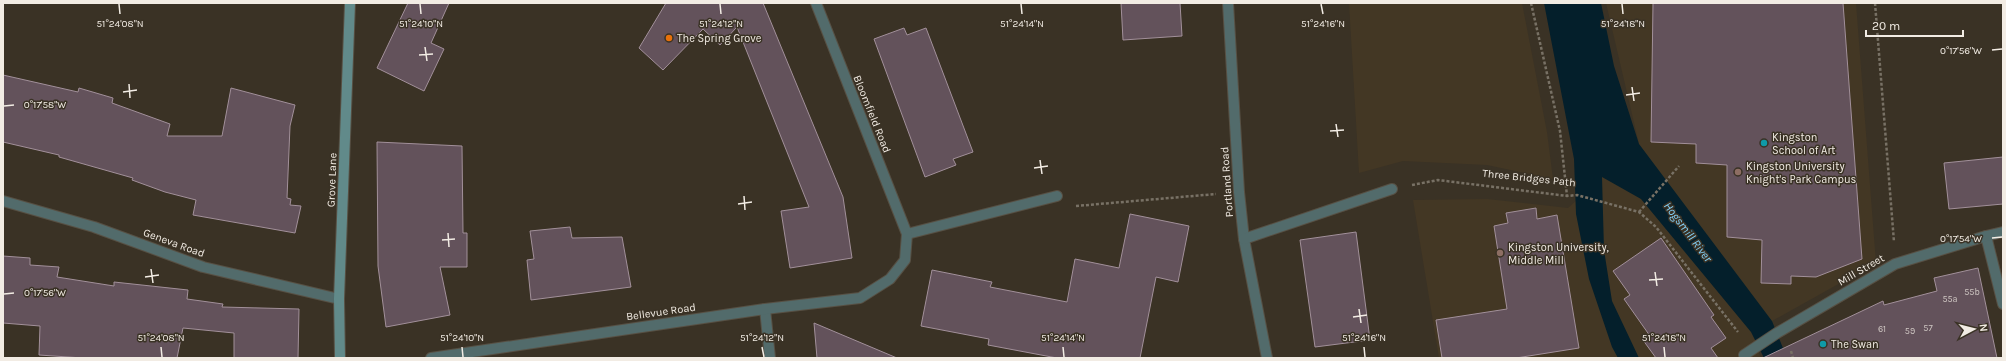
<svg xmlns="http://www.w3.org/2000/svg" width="2006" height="361" viewBox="0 0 2006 361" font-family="Karla,sans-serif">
  <rect width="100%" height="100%" fill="#3a3225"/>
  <g fill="#433724">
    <path d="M1349,3H1522L1547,132L1553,179L1487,165L1403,161L1359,173Z"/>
    <path d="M1606,3H1856L1876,263L1772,321L1756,346L1761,358H1439L1413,200L1487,199L1568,208L1639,144Z"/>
  </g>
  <path fill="#041f2b" d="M1544,3H1601L1614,66L1639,144L1772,321L1787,358H1764L1751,332L1641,199L1602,177L1604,250L1612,301L1639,358H1618L1612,347L1589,279L1576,214L1574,159Z"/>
  <g fill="#63525b" stroke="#a2909a">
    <path d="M408,3H449L431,43L444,49L424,91L377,68Z"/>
    <path d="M666,3H763L843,197L852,258L790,268L781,211L809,207L737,27L720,45L703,29L663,70L639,48Z"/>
    <path d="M1121,3H1180L1182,36L1123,40Z"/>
    <path d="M1653,3H1843L1862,259L1816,277L1791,276V284L1761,283L1762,240L1727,237V165L1696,163V144L1651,142Z"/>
    <path d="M904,28L907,35L926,28L973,152L953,159L956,165L925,177L874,39Z"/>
    <path d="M3,75L78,92L79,88L113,98L112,103L170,124L167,136H222L231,88L295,105L290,126L287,198L291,199L290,205L301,206L295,233L193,215L196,200L165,192L132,180L133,178L59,157V155L3,142Z"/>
    <path d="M377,142L462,146L463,233H467V267H440L450,315L386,327L378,266Z"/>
    <path d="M2003,157V204L1949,209L1944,163Z"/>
    <path d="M1536,208L1537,219L1557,215L1579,348L1516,358H1442L1436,320L1507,309L1494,226L1508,223L1506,213Z"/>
    <path d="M1130,214L1189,226L1178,282L1156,277L1140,358H1057L988,345L989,339L921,326L932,270L992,282L990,287L1067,302L1075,259L1119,268Z"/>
    <path d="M570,227L572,238L622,237L631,287L531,300L527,260L534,259L530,231Z"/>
    <path d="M1356,232L1370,340L1315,347L1300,240Z"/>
    <path d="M1661,238L1714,315L1711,317L1726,338L1711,348L1718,358H1656L1643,340L1650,336L1624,299L1630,295L1613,271Z"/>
    <path d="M3,256L30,258V265L59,267L57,277L114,286V282L188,290L187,299L223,304L222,307L299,309L298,358H234V333L183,328L177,358H83L39,355L40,326L3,323Z"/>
    <path d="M1978,268L1997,358H1763L1883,301L1884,305L1937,291L1934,278Z"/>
    <path d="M814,323L897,358H817Z"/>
  </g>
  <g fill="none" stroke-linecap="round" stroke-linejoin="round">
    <defs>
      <g id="street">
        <path d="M1228,3L1239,192L1244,239L1267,358"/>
        <path d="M3,201L94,227L203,267L339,299"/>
        <path d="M907,234L1057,196"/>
        <path d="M1986,236L2003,304"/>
        <path d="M1244,239L1392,189"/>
        <path d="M765,309L770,358"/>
        <path d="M1744,355L1777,333L1895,264L1986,236L2003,232"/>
        <path d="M431,358L765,309L860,298L890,279L905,260L907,234L816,3"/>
      </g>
      <path id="secondary" d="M340,358L339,299L350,3"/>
    </defs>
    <use href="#street" stroke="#575044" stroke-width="12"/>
    <use href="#secondary" stroke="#575044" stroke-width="12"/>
    <g stroke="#787165" stroke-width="2.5" stroke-dasharray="3 2" stroke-linecap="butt">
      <path d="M1531,3L1560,131L1567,196"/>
      <path d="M1875,3L1894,242"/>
      <path d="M1412,185L1438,180L1567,196L1577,195L1639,212L1656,227L1738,332"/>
      <path d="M1076,206L1216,194"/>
      <path d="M1639,212L1679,166"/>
      <path d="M1791,351L1793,358"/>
    </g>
    <use href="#street" stroke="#526b6b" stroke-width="10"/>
    <use href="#secondary" stroke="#618a8a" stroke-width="10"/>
  </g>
  <path fill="none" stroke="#f2ece4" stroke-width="1.5" d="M119,4L120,14M420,4L421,14M720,4L721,14M1021,4L1022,14M1321,4L1323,14M1622,4L1623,14M425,47L427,61M1992,50L2002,49M419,55L433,54M129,84L130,98M1632,87L1634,101M123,92L137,90M1626,95L1640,93M4,106L14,105M1336,124L1338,137M1330,131L1344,130M1040,160L1042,174M1034,168L1048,166M744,196L745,210M738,204L752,202M448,233L449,247M1992,238L2002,237M442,240L455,239M151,269L153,283M1655,272L1657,286M145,277L159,275M1649,280L1663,279M4,294L14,293M1359,309L1361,323M1353,317L1367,315M161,347L162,357M462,347L463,357M762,347L764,357M1063,347L1064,357M1364,347L1365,357M1664,347L1665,357"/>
  <circle fill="#e8710a" stroke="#3a3225" stroke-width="1.5" cx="669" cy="38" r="4"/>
  <g fill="#0f9aa8" stroke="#3a3225" stroke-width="1.5">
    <circle cx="1764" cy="143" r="4"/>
    <circle cx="1823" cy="344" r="4"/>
  </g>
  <g fill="#8d6e63" stroke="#3a3225" stroke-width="1.5">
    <circle cx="1738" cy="172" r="4"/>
    <circle cx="1500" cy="253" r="4"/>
  </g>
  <g text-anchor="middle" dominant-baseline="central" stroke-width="3" stroke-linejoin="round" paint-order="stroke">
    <g font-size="9" fill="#cec6c2">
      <text x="1972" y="292">55b</text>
      <text x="1950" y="299">55a</text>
      <text x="1928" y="328">57</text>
      <text x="1882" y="329">61</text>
      <text x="1910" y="331">59</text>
    </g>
    <g font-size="11" fill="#f2ece4" stroke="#3a3225" text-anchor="start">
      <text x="677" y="38">The Spring Grove</text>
      <text x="1772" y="137">Kingston<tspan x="1772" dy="13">School of Art</tspan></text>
      <text x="1746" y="166">Kingston University<tspan x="1746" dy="13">Knight's Park Campus</tspan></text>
      <text x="1508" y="247">Kingston University,<tspan x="1508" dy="13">Middle Mill</tspan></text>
      <text x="1831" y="344">The Swan</text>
    </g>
    <g font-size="11" fill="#f2ece4" stroke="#3a3225">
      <text transform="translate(872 114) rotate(68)">Bloomfield Road</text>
      <text transform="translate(1529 178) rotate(6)">Three Bridges Path</text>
      <text transform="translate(332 180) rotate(-88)">Grove Lane</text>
      <text transform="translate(1227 182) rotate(-94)">Portland Road</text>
      <text transform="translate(174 243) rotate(20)">Geneva Road</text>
      <text transform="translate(1861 270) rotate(-30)">Mill Street</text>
      <text transform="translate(661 312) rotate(-8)">Bellevue Road</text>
    </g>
    <g font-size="12" font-style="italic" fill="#83d3fb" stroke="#3a3225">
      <text transform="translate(1688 232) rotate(53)">Hogsmill River</text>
    </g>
  </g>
  <g font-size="10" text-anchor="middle" fill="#f2ece4" stroke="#3a3225" stroke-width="3" stroke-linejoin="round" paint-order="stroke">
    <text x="120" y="27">51°24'08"N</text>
    <text x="421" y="27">51°24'10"N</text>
    <text x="721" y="27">51°24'12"N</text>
    <text x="1022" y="27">51°24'14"N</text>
    <text x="1323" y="27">51°24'16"N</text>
    <text x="1623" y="27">51°24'18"N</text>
    <text x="1961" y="54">0°17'56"W</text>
    <text x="45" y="108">0°17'58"W</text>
    <text x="1961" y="242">0°17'54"W</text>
    <text x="45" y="296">0°17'56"W</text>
    <text x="161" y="341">51°24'08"N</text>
    <text x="462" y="341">51°24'10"N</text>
    <text x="762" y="341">51°24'12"N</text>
    <text x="1063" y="341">51°24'14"N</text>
    <text x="1364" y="341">51°24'16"N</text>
    <text x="1664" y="341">51°24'18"N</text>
  </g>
  <rect width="2006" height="361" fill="none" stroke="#f2ece4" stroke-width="8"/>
  <g transform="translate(1974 329) rotate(83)" stroke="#3a3225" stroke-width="3" paint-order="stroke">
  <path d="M0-3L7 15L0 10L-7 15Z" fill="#f2ece4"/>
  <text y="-6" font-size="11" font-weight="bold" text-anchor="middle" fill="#f2ece4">N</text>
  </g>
  <path d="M1866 30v6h97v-6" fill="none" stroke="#f2ece4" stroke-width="2"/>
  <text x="1872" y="30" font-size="12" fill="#f2ece4" stroke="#3a3225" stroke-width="3" paint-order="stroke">20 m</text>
</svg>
